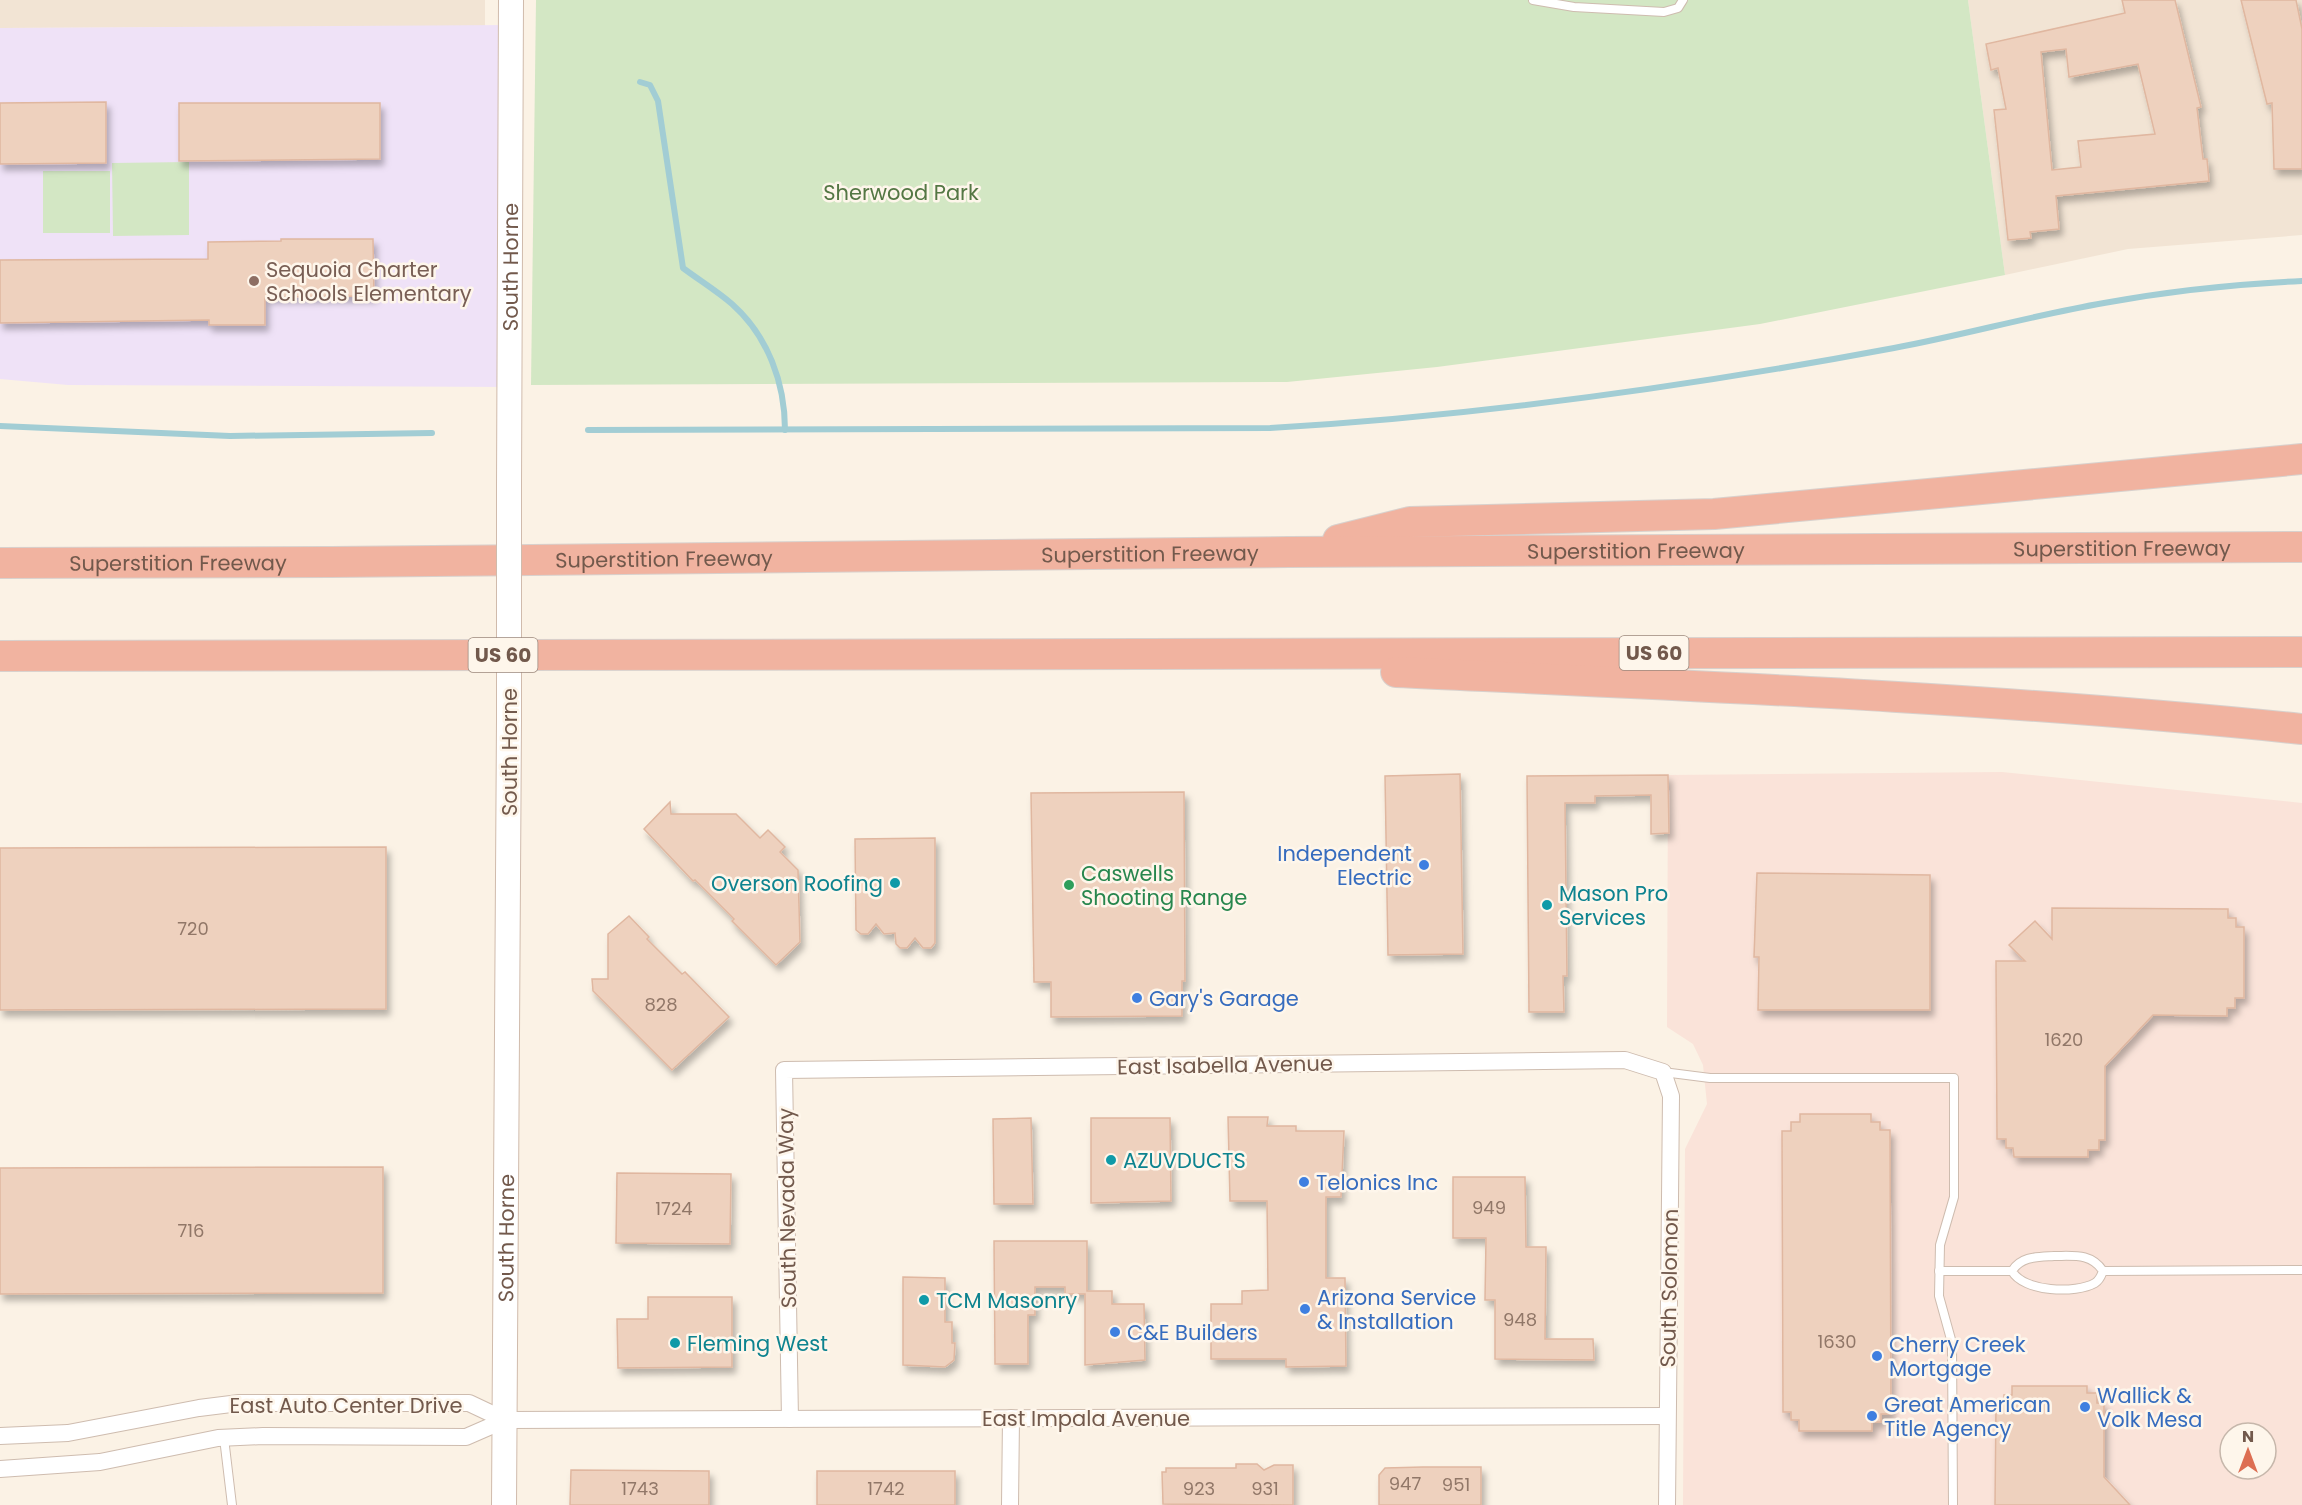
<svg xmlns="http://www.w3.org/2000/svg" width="2302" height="1505" viewBox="0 0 2302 1505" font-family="Poppins,sans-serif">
  <defs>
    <filter id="shadow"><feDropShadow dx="3.5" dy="6" stdDeviation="3" flood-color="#0004"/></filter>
  </defs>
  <rect width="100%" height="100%" fill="#fbf2e5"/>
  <g fill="#f2e4d4">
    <path d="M0,0H485V26L0,28Z"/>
    <path d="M1968,0H2302V235L2128,249L2005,275Z"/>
  </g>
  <path fill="#fae3d9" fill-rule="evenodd" d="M2002,772L2302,803V1505H1683L1685,1149L1707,1104L1703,1065L1693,1044L1667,1027L1668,775ZM2230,1433H2266V1469H2230Z"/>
  <path fill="#efe2f7" d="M511,25L508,387L68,385L0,379V28Z"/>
  <g fill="#d3e7c4">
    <path d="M536,0H1968L2005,275L1760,324L1437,367L1287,382L531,385Z"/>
    <path d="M189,162V235L113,236L112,163Z"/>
    <rect x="43" y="171" width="67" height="62"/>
  </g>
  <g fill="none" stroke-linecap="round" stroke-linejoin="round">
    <g stroke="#a2cdd4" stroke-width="6">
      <path d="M640,82L650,85L658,101L683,268C699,280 717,291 732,304C768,336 785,383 785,430"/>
      <path d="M0,426L230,436L432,433"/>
      <path d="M588,430L1270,428C1476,416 1691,386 1894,348C1964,335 2034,315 2104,303C2169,291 2236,284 2302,281"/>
    </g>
  </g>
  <g fill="#eed1be" stroke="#e0b7a0" stroke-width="1.5" fill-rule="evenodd" filter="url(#shadow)">
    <path d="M2122,0H2175L2201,107L2197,108L2203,159H2207L2209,181L2056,196L2059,229L2030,232L2031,238L2008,240L1994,110L2006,109L1998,68L1991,70L1986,44L2125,13ZM2066,49L2069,77L2138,64L2155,134L2078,141L2081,167L2052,170L2041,52Z"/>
    <path d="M2241,0H2296L2302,29V169H2274L2272,103L2267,104Z"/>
    <path d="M106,102V163L0,164V103Z"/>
    <path d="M179,103H380V159L179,161Z"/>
    <path d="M281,239H373L374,296L265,297V325H209V320L0,323V260L208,259V242L281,241Z"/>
    <path d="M1460,774L1463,954L1388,955L1385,776Z"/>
    <path d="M1668,775L1669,833L1651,834V795L1595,796V803H1565L1567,976H1563L1564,1012H1529L1527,776Z"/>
    <path d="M1184,792L1185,981H1182V1016L1051,1017V982H1034L1031,793Z"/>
    <path d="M670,802L671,814H736L760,838L768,830L785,847L780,852L798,870L800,942L776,965L732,921L734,919L695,880L693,881L644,829Z"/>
    <path d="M935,838V943L931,948H923L915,938L907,948H900L896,944L895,933L884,934L876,924L868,934H861L856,930L855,839Z"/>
    <path d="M386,847V1009L0,1010V848Z"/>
    <path d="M1757,873L1930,875V1010H1758L1759,957H1754Z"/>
    <path d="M2052,908L2228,909V918H2236V927H2244V998H2235V1008H2227V1016L2153,1015L2105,1066V1140H2099V1150H2088V1157H2014L2013,1148H2006V1139H1997L1996,961H2025L2009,945L2035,921L2052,939Z"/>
    <path d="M629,916L649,937L647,939L682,974L685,972L729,1017L672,1070L593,991L592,979H608V934Z"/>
    <path d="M1800,1114H1871V1122H1880V1130H1890L1891,1414H1881V1422H1872V1431H1799V1420H1791V1412H1783L1782,1131H1791V1122H1800Z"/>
    <path d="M1228,1117H1268L1267,1126H1296V1131H1344L1341,1197H1326V1278H1345L1346,1366L1286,1367V1359H1211V1304H1242V1291L1268,1290L1267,1201H1230Z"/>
    <path d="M1031,1118L1033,1204H994L993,1119Z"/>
    <path d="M1091,1118H1170L1171,1201L1091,1203Z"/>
    <path d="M383,1167V1293L0,1294V1168Z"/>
    <path d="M617,1173L731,1174L730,1244L616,1243Z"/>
    <path d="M1453,1177H1525L1526,1247H1546L1545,1339H1593L1594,1360L1495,1359V1300H1485L1486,1238H1453Z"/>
    <path d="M994,1241H1087V1291H1112V1304H1144L1145,1360L1085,1365V1294H1065V1287H1035V1315H1028V1364H995Z"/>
    <path d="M903,1277L945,1278V1322H952V1343H955L954,1360L945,1367L903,1365Z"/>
    <path d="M648,1297H732V1367L618,1368L617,1319H648Z"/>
    <path d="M2012,1386H2087V1393H2097V1403H2104V1477L2130,1505H1995L1996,1404H2004V1395H2012Z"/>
    <path d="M1236,1464H1257L1264,1470L1274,1465H1293V1505L1163,1504L1162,1472H1166V1468H1236Z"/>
    <path d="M1423,1467H1481V1505H1379V1475L1385,1468Z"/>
    <path d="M571,1470L709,1471V1505H570Z"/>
    <rect x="817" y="1471" width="138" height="34"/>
  </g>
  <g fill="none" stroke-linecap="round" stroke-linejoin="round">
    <defs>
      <g id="lane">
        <path d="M1533,0L1574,7L1664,12L1678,8L1683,0"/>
        <path d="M1663,1072L1710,1078H1954V1197L1940,1245L1939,1296L1952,1343L1953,1505"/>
        <path d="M2054,1256C2074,1256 2091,1253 2103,1271C2101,1276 2100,1280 2095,1283C2076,1294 2023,1292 2012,1271C2021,1256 2038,1257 2054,1256Z"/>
        <path d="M1939,1271H2012"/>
        <path d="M2103,1271L2302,1270"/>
        <path d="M224,1438L232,1505"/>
      </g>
      <g id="street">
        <path d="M790,1419L784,1070L1625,1060L1663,1072L1671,1096L1667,1505"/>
        <path d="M0,1436L68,1433L199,1408L239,1403H469L505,1420"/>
        <path d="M0,1469L100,1462L218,1438L263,1436L466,1437L505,1420L1667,1416"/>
        <path d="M1010,1505L1011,1418"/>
      </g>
      <g id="secondary">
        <path id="s1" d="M509,486L511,0"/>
        <path id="s2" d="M504,1505L509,720"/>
      </g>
      <g id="highway">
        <path d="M1338,540L1410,522L1714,514L2302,459"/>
        <path id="s3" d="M0,563L331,562L1289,552L2302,547"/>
        <path d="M0,656L2302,652"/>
        <path d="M1396,672C1698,686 2001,698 2302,729"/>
      </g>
    </defs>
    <use href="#lane" stroke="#cebcaf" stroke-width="10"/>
    <use href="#street" stroke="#cebcaf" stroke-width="18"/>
    <use href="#secondary" stroke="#d0bbac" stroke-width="26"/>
    <use href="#highway" stroke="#d8d1cd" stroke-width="32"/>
    <use href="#lane" stroke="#fff" stroke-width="8"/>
    <use href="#street" stroke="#fff" stroke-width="16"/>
    <use href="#secondary" stroke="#fff" stroke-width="24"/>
    <use href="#highway" stroke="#f1b3a0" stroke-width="30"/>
    <defs>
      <path id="secondary-bridge" d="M509,486V720"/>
    </defs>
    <use href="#secondary-bridge" stroke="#d0bbac" stroke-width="26" stroke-linecap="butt"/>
    <use href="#secondary-bridge" stroke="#fff" stroke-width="24"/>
  </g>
  <circle fill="#8d6e63" stroke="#fef6eb" stroke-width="2" cx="254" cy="281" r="6"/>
  <g fill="#3f7fe0" stroke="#fef6eb" stroke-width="2">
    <circle cx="1424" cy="865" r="6"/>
    <circle cx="1137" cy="998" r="6"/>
    <circle cx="1304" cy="1182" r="6"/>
    <circle cx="1305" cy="1309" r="6"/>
    <circle cx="1115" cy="1332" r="6"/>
    <circle cx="1877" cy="1356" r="6"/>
    <circle cx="2085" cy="1407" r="6"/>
    <circle cx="1872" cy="1416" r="6"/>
  </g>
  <g fill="#0f9aa8" stroke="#fef6eb" stroke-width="2">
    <circle cx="895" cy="883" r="6"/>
    <circle cx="1547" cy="905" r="6"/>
    <circle cx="1111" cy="1160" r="6"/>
    <circle cx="924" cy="1300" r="6"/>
    <circle cx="675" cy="1343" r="6"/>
  </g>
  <circle fill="#2e9e5b" stroke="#fef6eb" stroke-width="2" cx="1069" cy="885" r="6"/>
  <g text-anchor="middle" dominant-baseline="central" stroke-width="5" stroke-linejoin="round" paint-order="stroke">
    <g font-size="18" fill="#917768">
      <text x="193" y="928">720</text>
      <text x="661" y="1004">828</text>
      <text x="2064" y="1039">1620</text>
      <text x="1489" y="1207">949</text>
      <text x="674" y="1208">1724</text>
      <text x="191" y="1230">716</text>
      <text x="1520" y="1319">948</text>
      <text x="1837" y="1341">1630</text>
      <text x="1405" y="1483">947</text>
      <text x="1456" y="1484">951</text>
      <text x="640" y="1488">1743</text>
      <text x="886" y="1488">1742</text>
      <text x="1199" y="1488">923</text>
      <text x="1265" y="1488">931</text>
    </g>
    <g fill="#fef6eb" stroke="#9c887c" stroke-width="1.5">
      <rect x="1619.5" y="636" width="69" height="34" rx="4.5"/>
      <rect x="468.5" y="638" width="69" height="34" rx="4.5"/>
    </g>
    <g font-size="20" font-weight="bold" fill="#72594c">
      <text x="1654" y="653">US 60</text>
      <text x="503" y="655">US 60</text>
    </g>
    <g font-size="21" fill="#547744" stroke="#fef6eb">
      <text x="901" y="192">Sherwood Park</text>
    </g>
    <g font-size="21" fill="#72594c" stroke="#fef6eb">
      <text stroke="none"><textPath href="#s1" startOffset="219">South Horne</textPath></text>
      <text stroke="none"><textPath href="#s3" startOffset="2122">Superstition Freeway</textPath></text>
      <text stroke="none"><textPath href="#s3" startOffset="1636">Superstition Freeway</textPath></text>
      <text stroke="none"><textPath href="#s3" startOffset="1150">Superstition Freeway</textPath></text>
      <text stroke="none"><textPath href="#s3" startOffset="664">Superstition Freeway</textPath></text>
      <text stroke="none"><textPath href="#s3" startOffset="178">Superstition Freeway</textPath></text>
      <text transform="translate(509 752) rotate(-90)">South Horne</text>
      <text transform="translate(1225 1065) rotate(-1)">East Isabella Avenue</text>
      <text transform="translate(787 1208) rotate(-91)">South Nevada Way</text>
      <text stroke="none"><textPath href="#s2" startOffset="267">South Horne</textPath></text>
      <text transform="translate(1669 1288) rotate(-89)">South Solomon</text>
      <text x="346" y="1405">East Auto Center Drive</text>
      <text x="1086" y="1418">East Impala Avenue</text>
    </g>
    <g font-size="21" fill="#785e54" stroke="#fef6eb" text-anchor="start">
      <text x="266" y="269">Sequoia Charter<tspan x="266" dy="24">Schools Elementary</tspan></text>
    </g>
    <g font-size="21" fill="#366cbe" stroke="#fef6eb" text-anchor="start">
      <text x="1412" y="853" text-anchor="end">Independent<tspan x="1412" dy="24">Electric</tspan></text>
      <text x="1149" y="998">Gary's Garage</text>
      <text x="1316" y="1182">Telonics Inc</text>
      <text x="1317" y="1297">Arizona Service<tspan x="1317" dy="24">&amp; Installation</tspan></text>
      <text x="1127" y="1332">C&amp;E Builders</text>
      <text x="1889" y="1344">Cherry Creek<tspan x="1889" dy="24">Mortgage</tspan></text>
      <text x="2097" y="1395">Wallick &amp;<tspan x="2097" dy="24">Volk Mesa</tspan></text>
      <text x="1884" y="1404">Great American<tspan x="1884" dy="24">Title Agency</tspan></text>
    </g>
    <g font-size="21" fill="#27864d" stroke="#fef6eb" text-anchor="start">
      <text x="1081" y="873">Caswells<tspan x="1081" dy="24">Shooting Range</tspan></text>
    </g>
    <g font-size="21" fill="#0d838f" stroke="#fef6eb" text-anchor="start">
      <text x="883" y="883" text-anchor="end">Overson Roofing</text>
      <text x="1559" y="893">Mason Pro<tspan x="1559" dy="24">Services</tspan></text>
      <text x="1123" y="1160">AZUVDUCTS</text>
      <text x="936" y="1300">TCM Masonry</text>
      <text x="687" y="1343">Fleming West</text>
    </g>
  </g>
  <g transform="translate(2248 1451)"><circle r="28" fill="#fef6eb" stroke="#c6b7ab" stroke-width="1.5"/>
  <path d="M0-4.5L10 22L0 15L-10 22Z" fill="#dd6e52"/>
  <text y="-9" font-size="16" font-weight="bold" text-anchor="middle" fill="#72594c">N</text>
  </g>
</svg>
